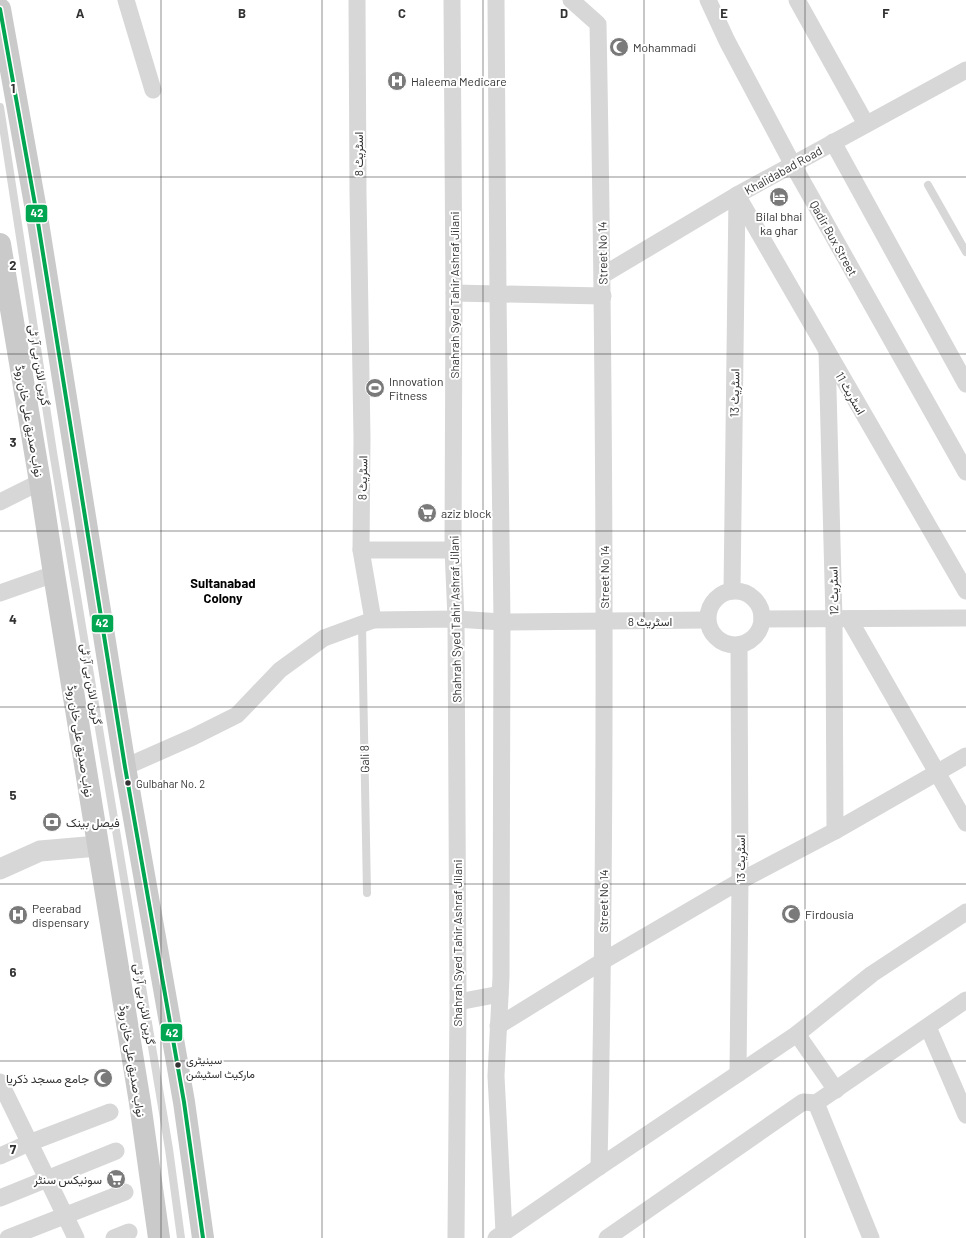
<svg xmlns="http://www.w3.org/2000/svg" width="966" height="1238" viewBox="0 0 966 1238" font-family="Barlow,Vazirmatn,sans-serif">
  <rect width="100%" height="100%" fill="#fff"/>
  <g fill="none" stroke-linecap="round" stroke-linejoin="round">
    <g stroke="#d7d7d7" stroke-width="8">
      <path d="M0,107L53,452L169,1149L181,1238"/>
      <path d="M928,185L966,252"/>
      <path d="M362,624L367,893"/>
    </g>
    <g stroke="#d7d7d7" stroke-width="17">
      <path d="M126,0L153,90"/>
      <path d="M357,0L358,193L362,438L361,550L373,620L456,619L502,622L707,620"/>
      <path d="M452,0L454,293L453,550L456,619L458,1002L456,1238"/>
      <path d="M496,0L498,295L502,622L501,977L496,1076L504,1232"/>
      <path d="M571,0L598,24C605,405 607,786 599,1167"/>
      <path d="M708,0L727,41L793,165L966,472"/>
      <path d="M797,0L866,124"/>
      <path d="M833,142L966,384"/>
      <path d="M737,195L966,591"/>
      <path d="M603,275L737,195L966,70"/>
      <path d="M454,293L603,296"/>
      <path d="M827,351L834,619L835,831"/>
      <path d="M0,502L40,482"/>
      <path d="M361,550H453"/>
      <path d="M732,591L737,195"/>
      <circle cx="735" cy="618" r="27"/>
      <path d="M0,593L54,574"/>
      <path d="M762,619L966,618"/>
      <path d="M849,619L966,823"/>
      <path d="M125,767L193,737L237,715L280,670L324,638L373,620"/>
      <path d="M458,1002L500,994"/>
      <path d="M498,1026L603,961L740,881L835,831L966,756"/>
      <path d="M928,1027L966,1115"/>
      <path d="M797,1034L836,1090"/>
      <path d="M738,1074L740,881L739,645"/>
      <path d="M0,1082L76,1238"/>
      <path d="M0,1156L29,1143L110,1112"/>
      <path d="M0,1198L116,1151"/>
      <path d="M8,1238L125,1192"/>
      <path d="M114,1238L129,1232"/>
      <path d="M496,1238L599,1167L797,1034L872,974L966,912"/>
      <path d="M607,1238L803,1102L816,1103"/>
      <path d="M871,1238L816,1103L966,1000"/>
    </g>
    <path stroke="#d7d7d7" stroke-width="21" d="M0,869L40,851L98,846"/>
    <g stroke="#cacaca" stroke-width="22">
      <path d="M0,9L36,210L125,767L184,1102L203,1238"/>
      <path d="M0,244L40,482L54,574L140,1103L159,1238"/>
    </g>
    <defs>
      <path id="bus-1" d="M0,9L36,210L125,767L184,1102L203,1238"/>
    </defs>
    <use href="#bus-1" stroke="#fff" stroke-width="7"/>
    <use href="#bus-1" stroke="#00a651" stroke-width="4"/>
  </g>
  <path fill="none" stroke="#333" stroke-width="1" stroke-opacity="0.55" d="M161,0V1238M322,0V1238M483,0V1238M644,0V1238M805,0V1238M0,177H966M0,354H966M0,531H966M0,707H966M0,884H966M0,1061H966"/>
  <defs>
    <symbol id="mosque-disc" viewBox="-11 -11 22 22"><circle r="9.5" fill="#7a7a7a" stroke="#fff"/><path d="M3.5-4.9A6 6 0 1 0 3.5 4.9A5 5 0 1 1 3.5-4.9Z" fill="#fff"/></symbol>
    <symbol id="hospital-disc" viewBox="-11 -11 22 22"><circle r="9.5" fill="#7a7a7a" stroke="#fff"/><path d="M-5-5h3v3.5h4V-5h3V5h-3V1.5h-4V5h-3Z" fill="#fff"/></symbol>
    <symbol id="hotel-disc" viewBox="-11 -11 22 22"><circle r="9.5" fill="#7a7a7a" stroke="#fff"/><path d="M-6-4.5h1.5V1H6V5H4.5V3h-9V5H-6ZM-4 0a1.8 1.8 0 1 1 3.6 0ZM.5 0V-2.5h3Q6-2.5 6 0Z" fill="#fff"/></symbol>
    <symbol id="stadium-disc" viewBox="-11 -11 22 22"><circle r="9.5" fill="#7a7a7a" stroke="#fff"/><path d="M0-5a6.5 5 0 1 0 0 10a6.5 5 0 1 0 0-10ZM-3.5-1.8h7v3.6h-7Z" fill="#fff"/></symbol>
    <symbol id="supermarket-disc" viewBox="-11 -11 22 22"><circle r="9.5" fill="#7a7a7a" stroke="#fff"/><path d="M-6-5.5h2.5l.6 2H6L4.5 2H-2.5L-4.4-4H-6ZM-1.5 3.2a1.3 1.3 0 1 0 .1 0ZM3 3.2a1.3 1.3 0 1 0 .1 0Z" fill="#fff"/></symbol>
    <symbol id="bank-disc" viewBox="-11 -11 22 22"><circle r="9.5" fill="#7a7a7a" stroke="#fff"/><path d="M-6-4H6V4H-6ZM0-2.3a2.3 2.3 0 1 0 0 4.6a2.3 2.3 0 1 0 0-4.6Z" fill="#fff"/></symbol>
  </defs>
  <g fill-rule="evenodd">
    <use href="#mosque-disc" x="608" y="36" width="22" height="22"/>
    <use href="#hospital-disc" x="386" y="70" width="22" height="22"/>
    <use href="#hotel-disc" x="768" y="186" width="22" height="22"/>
    <use href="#stadium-disc" x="364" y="377" width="22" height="22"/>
    <use href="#supermarket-disc" x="416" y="502" width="22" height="22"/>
    <use href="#bank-disc" x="41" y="811" width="22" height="22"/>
    <use href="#mosque-disc" x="780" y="903" width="22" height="22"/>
    <use href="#hospital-disc" x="7" y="904" width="22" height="22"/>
    <use href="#mosque-disc" x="92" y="1067" width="22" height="22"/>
    <use href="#supermarket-disc" x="105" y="1168" width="22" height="22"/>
  </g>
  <g fill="#333" stroke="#fff" stroke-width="1.5">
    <circle cx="128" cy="783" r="3.5"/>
    <circle cx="178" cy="1065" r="3.5"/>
  </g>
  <g text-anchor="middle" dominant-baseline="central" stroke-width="4" stroke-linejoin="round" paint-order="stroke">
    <g font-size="11" fill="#333" stroke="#fff" text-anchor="start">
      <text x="136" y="783">Gulbahar No. 2</text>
      <text x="186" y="1059">سینیٹری<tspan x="186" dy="14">مارکیٹ اسٹیشن</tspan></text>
    </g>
    <g font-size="12" fill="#333" stroke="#fff" text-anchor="start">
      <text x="633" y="47">Mohammadi</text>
      <text x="411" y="81">Haleema Medicare</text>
      <text x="779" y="216" text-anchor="middle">Bilal bhai<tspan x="779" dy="14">ka ghar</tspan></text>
      <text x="389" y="381">Innovation<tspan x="389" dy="14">Fitness</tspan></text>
      <text x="441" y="513">aziz block</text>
      <text x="66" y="822">فیصل بینک</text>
      <text x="32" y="908">Peerabad<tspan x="32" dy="14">dispensary</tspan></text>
      <text x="805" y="914">Firdousia</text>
      <text x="89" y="1078" text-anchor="end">جامع مسجد ذکریا</text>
      <text x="102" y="1179" text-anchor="end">سونیکس سنٹر</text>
    </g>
    <g font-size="12" fill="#333" stroke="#fff">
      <text transform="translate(358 154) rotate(-90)">اسٹریٹ 8</text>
      <text transform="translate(783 170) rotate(-29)">Khalidabad Road</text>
      <text transform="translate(834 238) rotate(61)">Qadir Bux Street</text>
      <text transform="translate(602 253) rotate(-91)">Street No 14</text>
      <text transform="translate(454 295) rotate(-90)">Shahrah Syed Tahir Ashraf Jilani</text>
      <text transform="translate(40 365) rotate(81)">گرین لائن بی آر ٹی</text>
      <text transform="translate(734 393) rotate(-89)">اسٹریٹ 13</text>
      <text transform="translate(851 393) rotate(60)">اسٹریٹ 11</text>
      <text transform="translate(30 421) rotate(80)">نواب صدیق علی خان روڈ</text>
      <text transform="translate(362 478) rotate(-89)">اسٹریٹ 8</text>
      <text transform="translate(604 577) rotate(-90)">Street No 14</text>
      <text transform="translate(833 591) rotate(-91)">اسٹریٹ 12</text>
      <text transform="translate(455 619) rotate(-91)">Shahrah Syed Tahir Ashraf Jilani</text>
      <text x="650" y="621">اسٹریٹ 8</text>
      <text transform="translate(92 684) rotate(81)">گرین لائن بی آر ٹی</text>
      <text transform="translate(81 741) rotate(81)">نواب صدیق علی خان روڈ</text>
      <text transform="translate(364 759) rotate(-91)">Gali 8</text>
      <text transform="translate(740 859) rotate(-90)">اسٹریٹ 13</text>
      <text transform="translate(603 901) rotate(-90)">Street No 14</text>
      <text transform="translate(457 943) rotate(-90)">Shahrah Syed Tahir Ashraf Jilani</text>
      <text transform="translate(145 1004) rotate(81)">گرین لائن بی آر ٹی</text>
      <text transform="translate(133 1061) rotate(81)">نواب صدیق علی خان روڈ</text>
    </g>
    <g font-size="13" font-weight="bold" fill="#000" stroke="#fff">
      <text x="223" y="583">Sultanabad<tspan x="223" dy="15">Colony</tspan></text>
    </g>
  </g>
  <g font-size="13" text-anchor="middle" font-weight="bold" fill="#333" stroke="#fff" stroke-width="4" stroke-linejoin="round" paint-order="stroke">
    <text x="80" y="18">A</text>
    <text x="242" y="18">B</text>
    <text x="402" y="18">C</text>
    <text x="564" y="18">D</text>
    <text x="724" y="18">E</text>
    <text x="886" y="18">F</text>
    <text x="13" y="93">1</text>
    <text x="13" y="270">2</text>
    <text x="13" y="447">3</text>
    <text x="13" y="624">4</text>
    <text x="13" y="800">5</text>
    <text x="13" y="977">6</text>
    <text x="13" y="1154">7</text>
  </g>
  <g stroke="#fff" stroke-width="1.5">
    <rect x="25" y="204" width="23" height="19" rx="4" fill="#00a651"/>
    <rect x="91" y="614" width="23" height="19" rx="4" fill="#00a651"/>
    <rect x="160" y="1023" width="23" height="19" rx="4" fill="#00a651"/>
  </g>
  <g font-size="11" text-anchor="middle" font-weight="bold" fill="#fff">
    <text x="37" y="217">42</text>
    <text x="102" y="627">42</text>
    <text x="172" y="1037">42</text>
  </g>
</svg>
